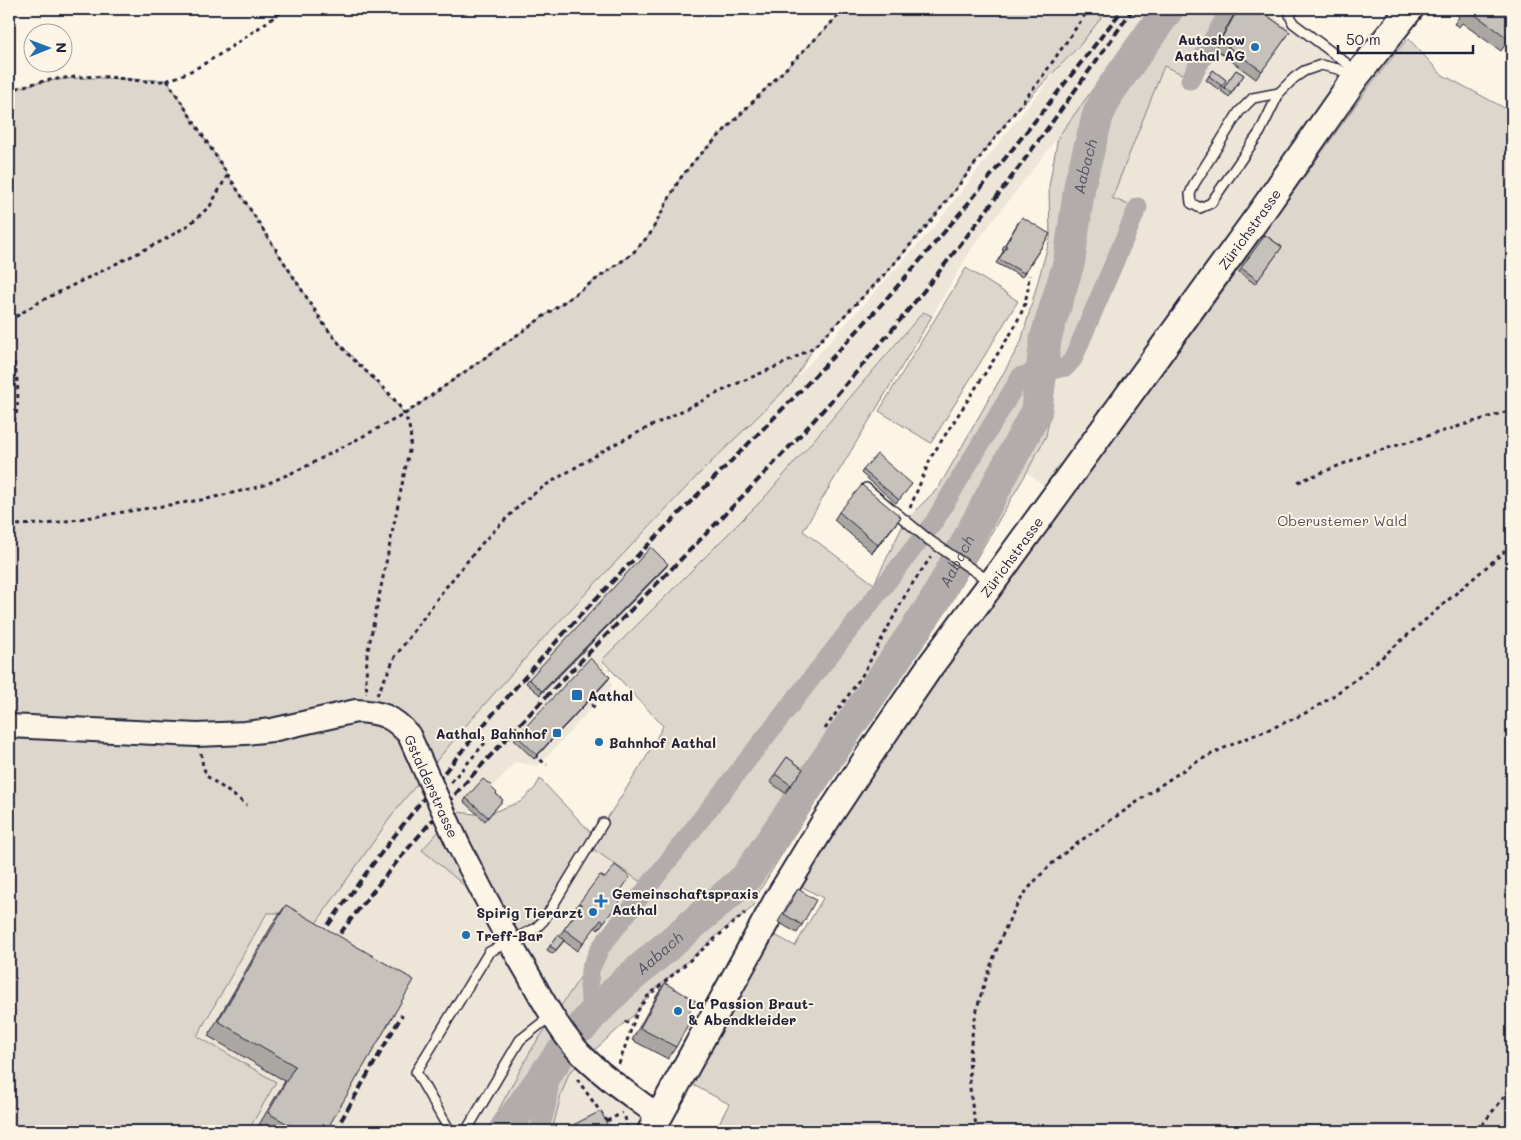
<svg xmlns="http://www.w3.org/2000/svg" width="1521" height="1140" viewBox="0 0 1521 1140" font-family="Mali,sans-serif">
  <rect width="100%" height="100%" fill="#fcf5e5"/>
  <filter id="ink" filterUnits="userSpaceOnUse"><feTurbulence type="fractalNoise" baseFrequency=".02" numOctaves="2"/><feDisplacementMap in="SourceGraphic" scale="10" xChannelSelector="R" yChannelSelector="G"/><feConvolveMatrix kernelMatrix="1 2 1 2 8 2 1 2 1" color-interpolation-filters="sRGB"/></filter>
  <g filter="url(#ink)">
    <g fill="#ece5d8">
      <path d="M1108,9H1151L1058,137L974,245L932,316L922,312L765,497L602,660L612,686L538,766L515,762L463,819L422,849L490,907L590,847L649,887L600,948L531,1050L487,1131H248L276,1082L197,1036L268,913H288L398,807L468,723L538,644L699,474L792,383L934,227L1015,122Z"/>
      <path d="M1233,9H1264L1343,68L1209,268L1047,489L1027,472L1046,436L1052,405L1054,373L1068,369L1140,210L1112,198L1164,66L1195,80Z"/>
      <path d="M585,1058L660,1117L651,1131H552L561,1095L569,1073Z"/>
    </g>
    <g fill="#dcd6cc" stroke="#7f7c84">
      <path d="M845,9H1108L1080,45L1008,120L931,221L885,274L814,347L792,383L699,474L538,644L468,723L398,807L312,929L288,913H267L197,1036L276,1082L248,1131H16L9,1123V91C63,71 111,80 167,80L325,326C350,357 379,383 405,414L632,254L650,234L679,180L695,160Z"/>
      <path d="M1151,9H1233L1195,80L1164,66L1112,198L1141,210L1078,358L1068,369L1054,373L1052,405L1046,436L1027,472L949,605L791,839L760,890L753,907L722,931L647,997L637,1012L569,1073L561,1095L552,1131H487L531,1050L600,948L648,887L590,847L544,920L509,942L490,907L422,850L456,812L485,815L520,802L535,788L540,779L595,837L644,761L663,726L602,660L765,497L923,312L932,316L803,531L874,584L905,521L939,487L1021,342L1050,238L1049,186L1058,137Z"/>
      <path d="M1408,38L1441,74L1512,112V1131H715L729,1104L680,1078L762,928L795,946L823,898L799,885L939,677L1217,299L1367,89Z"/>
      <path d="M966,268L1018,301L931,443L879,411Z"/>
    </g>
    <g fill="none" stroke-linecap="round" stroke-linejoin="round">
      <g stroke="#b2adab" stroke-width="19">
        <path d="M1190,80L1230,9"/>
        <path d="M591,1016L589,986L590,970L600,948L934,522L1021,376L1066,367L1073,359L1138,207"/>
        <path d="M539,1131L546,1107L552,1064"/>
      </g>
      <g stroke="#b2adab" stroke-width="32">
        <path id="s1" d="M583,1026L591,1016L623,984L745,879L935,601L1036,412L1046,337L1069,262L1080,183L1098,115L1109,92L1168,9"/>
        <path d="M504,1131L560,1054"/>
      </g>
      <defs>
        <g id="service">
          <path d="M1293,9L1290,15L1293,23L1358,72"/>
          <path d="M1279,93L1253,98L1239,112L1194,184L1190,194L1191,203L1200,208L1211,203L1260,132L1279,93L1294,78L1304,71L1321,65L1338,69L1352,76"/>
          <path d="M866,488L929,540L989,581"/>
          <path d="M450,1131L416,1072L489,952L536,928L544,920L603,823"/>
          <path d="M466,1131L520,1040L552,1015"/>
        </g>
        <g id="tertiary">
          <path d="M9,726L197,735L245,733L272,730L356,711C380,712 393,716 409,735"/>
          <path d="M458,844C480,888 502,930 527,972C542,999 558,1029 579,1052C603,1077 632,1096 660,1117"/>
        </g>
        <g id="secondary">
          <path id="s2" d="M651,1131L778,899L823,825L868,757L931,665L992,583L1260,214L1355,78L1410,9"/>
        </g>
      </defs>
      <use href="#service" stroke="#22223b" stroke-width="12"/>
      <use href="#tertiary" stroke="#22223b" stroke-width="26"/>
      <use href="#secondary" stroke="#22223b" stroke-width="30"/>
      <g stroke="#22223b" stroke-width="3" stroke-dasharray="4 4" stroke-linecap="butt">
        <path d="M167,80L325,326C334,337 343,349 353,359C376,382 416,409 410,446L367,655L366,681L367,694"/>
        <path d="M9,91C41,79 76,75 110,77C127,79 152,84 168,80C204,70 254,30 286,9"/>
        <path d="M9,321L39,302L164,240L190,224L210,206L227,176"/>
        <path d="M9,347C17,366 20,394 16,415C14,422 11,430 9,438"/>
        <path d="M1298,482L1365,455L1512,410"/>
        <path d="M910,508L931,457L1013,330L1024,307L1028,289L1029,275"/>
        <path d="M9,525L47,524L207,499L262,486L305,467L405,414L632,254L650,234L679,180L695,160L845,9"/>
        <path d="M377,695L395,657L442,592L484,541L524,501L546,485L613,445L736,384L789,361L814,347L885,274L931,221L1042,77L1089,9"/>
        <path d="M585,700L597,709"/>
        <path d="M825,729L863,674L908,590L931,557"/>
        <path d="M201,753L203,767L208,777L247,805"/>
        <path d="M534,755L547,765"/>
        <path d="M451,782L485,743"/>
        <path d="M625,1021L632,1026"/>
        <path d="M619,1064L637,1012L647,997L745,913"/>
        <path d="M577,1079L607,1121L612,1131"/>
        <path d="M625,1117L628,1131"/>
        <path d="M607,1121L622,1113"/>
        <path d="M9,1123L16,1131"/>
        <path d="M978,1131C963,1081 969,1028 986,979C996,951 1006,921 1023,896C1050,858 1092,833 1130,807C1157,788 1186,766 1216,752C1248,736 1282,726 1313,709C1329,699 1344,688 1359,677L1512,545"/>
        <path d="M1477,1131L1512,1087"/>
      </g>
      <use href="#service" stroke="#fcf5e5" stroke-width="9"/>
      <use href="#tertiary" stroke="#fcf5e5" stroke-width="22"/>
      <use href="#secondary" stroke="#fcf5e5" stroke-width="26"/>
      <g stroke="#22223b" stroke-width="4" stroke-dasharray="8 4" stroke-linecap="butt">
        <path d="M321,935C400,824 485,719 577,619C672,517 775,421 869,318C959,219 1041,114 1123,9"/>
        <path d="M333,943C469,760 639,608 794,442C919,307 1027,159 1133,9"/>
        <path d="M335,1131L402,1015"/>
      </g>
      <defs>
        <g id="tertiary-bridge">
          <path id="s3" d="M409,735L458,844"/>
        </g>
      </defs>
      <use href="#tertiary-bridge" stroke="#22223b" stroke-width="26" stroke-linecap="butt"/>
      <use href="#tertiary-bridge" stroke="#fcf5e5" stroke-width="22"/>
    </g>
    <g fill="#aaa6a1" stroke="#22223b">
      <path d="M1237,9H1258L1290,32L1256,79L1215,49Z"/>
      <path d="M1277,9H1286L1283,13Z"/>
      <path d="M1456,9H1509L1512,35L1501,51L1462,23L1459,27L1454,24L1459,17L1455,12Z"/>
      <path d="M1213,70L1226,80L1219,90L1206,80Z"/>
      <path d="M1236,70L1244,75L1229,97L1221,91Z"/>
      <path d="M1019,221L1050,234L1022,277L996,263L1004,250L1002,249Z"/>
      <path d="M1265,235L1282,247L1255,284L1239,272Z"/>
      <path d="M863,470L912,484L896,503L861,473Z"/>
      <path d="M839,512L895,525L872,553L834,520Z"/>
      <path d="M668,564L665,568L540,695L526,683L529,679Z"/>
      <path d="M610,677L607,681L534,759L514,740L517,736Z"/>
      <path d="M787,757L803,769L785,793L770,782Z"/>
      <path d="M491,787L496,794L503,800L485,821L464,802L466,798Z"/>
      <path d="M798,889L802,925L797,933L778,922L792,897Z"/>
      <path d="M621,890L619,901L598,930L595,927L577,951L564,941L553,954L547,950L558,935L559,936L576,913L573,911L579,903Z"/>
      <path d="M286,905L326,1131H263L257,1128L285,1081L208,1036L275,920Z"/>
      <path d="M665,983L689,1013L676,1047L668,1059L632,1040L657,995Z"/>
    </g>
    <g fill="#8b8783" stroke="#22223b">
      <path d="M901,517L895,525L872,553L878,545Z"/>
      <path d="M668,564L665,568L540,695L542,691Z"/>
      <path d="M610,677L607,681L534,759L537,755Z"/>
    </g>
    <g fill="#c6c1bb" stroke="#22223b">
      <path d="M1238,9H1258L1290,32L1262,71L1220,41Z"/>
      <path d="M1465,9H1509L1512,11V35L1509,39L1470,11L1467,15L1463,12Z"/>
      <path d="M1213,70L1226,80L1222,86L1209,76Z"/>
      <path d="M1236,70L1244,75L1231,93L1224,87Z"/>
      <path d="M1022,217L1050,234L1024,273L999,259L1007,246L1005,245Z"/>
      <path d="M1265,235L1282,247L1258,280L1241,268Z"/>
      <path d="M877,454L912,484L899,500L863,470Z"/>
      <path d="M862,485L901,517L878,545L839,512Z"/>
      <path d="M651,547L668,564L542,691L529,679Z"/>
      <path d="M590,658L610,677L537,755L517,736Z"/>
      <path d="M787,757L803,769L791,785L775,774Z"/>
      <path d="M483,779L492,786L491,787L497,793L496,794L503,800L488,817L466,798Z"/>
      <path d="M615,865L630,877L621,890L625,894L604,922L601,920L583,943L564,929L582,905L579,903L600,875L605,878Z"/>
      <path d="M798,889L816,900L802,925L784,914Z"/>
      <path d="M286,905L414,980L326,1131H300L268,1113L295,1066L218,1021Z"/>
      <path d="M558,935L564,940L556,950L550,946Z"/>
      <path d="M665,983L696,1001L689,1013L693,1015L676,1047L640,1028Z"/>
      <path d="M601,1111L610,1131H566L575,1127L573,1125Z"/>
    </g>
  </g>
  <g fill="#1f6fb2" stroke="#fcf5e5" stroke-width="2">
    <circle cx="1255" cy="47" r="5"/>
    <rect x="571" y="689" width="12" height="12" rx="2.5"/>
    <rect x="552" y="728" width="10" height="10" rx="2.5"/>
    <circle cx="599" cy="742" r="5"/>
    <path d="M598.5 893.5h5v5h5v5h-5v5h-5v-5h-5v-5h5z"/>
    <circle cx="593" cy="912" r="5"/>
    <circle cx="466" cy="935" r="5"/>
    <circle cx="678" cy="1011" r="5"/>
  </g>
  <g text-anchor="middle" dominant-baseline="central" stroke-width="4" stroke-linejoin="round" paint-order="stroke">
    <g font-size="14" font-weight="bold" fill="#22223b" stroke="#fcf5e5" text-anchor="start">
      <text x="1245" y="39" text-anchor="end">Autoshow<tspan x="1245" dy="16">Aathal AG</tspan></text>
      <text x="588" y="695">Aathal</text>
      <text x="547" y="733" text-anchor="end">Aathal, Bahnhof</text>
      <text x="609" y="742">Bahnhof Aathal</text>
      <text x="612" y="893">Gemeinschaftspraxis<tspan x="612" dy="16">Aathal</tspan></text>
      <text x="583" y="912" text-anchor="end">Spirig Tierarzt</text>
      <text x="476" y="935">Treff-Bar</text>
      <text x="688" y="1003">La Passion Braut-<tspan x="688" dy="16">&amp; Abendkleider</tspan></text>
    </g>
    <g font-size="14" fill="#22223b" stroke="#fcf5e5">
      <text stroke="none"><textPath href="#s2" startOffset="1084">Zürichstrasse</textPath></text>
      <text stroke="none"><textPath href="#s2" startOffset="679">Zürichstrasse</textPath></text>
      <text stroke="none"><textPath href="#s3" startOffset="56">Gstalderstrasse</textPath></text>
    </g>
    <g font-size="14" fill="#504f5f" stroke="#fcf5e5">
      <text x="1342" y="520">Oberustemer Wald</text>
    </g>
    <g font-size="15" font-style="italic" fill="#545362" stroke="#fcf5e5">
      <text stroke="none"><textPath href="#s1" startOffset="1021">Aabach</textPath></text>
      <text stroke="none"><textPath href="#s1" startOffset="601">Aabach</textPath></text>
      <text stroke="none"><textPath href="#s1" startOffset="106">Aabach</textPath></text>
    </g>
  </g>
  <rect width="1521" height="1140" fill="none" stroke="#fcf5e5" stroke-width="30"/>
  <rect x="15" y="15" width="1491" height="1110" fill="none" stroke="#22223b" stroke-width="2" filter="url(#ink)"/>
  <g transform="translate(48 48) rotate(89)"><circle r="24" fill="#fcf5e5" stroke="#a5a1a1"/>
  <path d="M0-4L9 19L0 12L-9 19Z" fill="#1f6fb2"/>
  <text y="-8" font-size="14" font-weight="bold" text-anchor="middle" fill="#22223b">N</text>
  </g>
  <path d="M1338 45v8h135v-8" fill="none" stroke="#22223b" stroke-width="2.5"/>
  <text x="1346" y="45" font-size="15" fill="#22223b" stroke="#fcf5e5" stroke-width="4" paint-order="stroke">50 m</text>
</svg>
